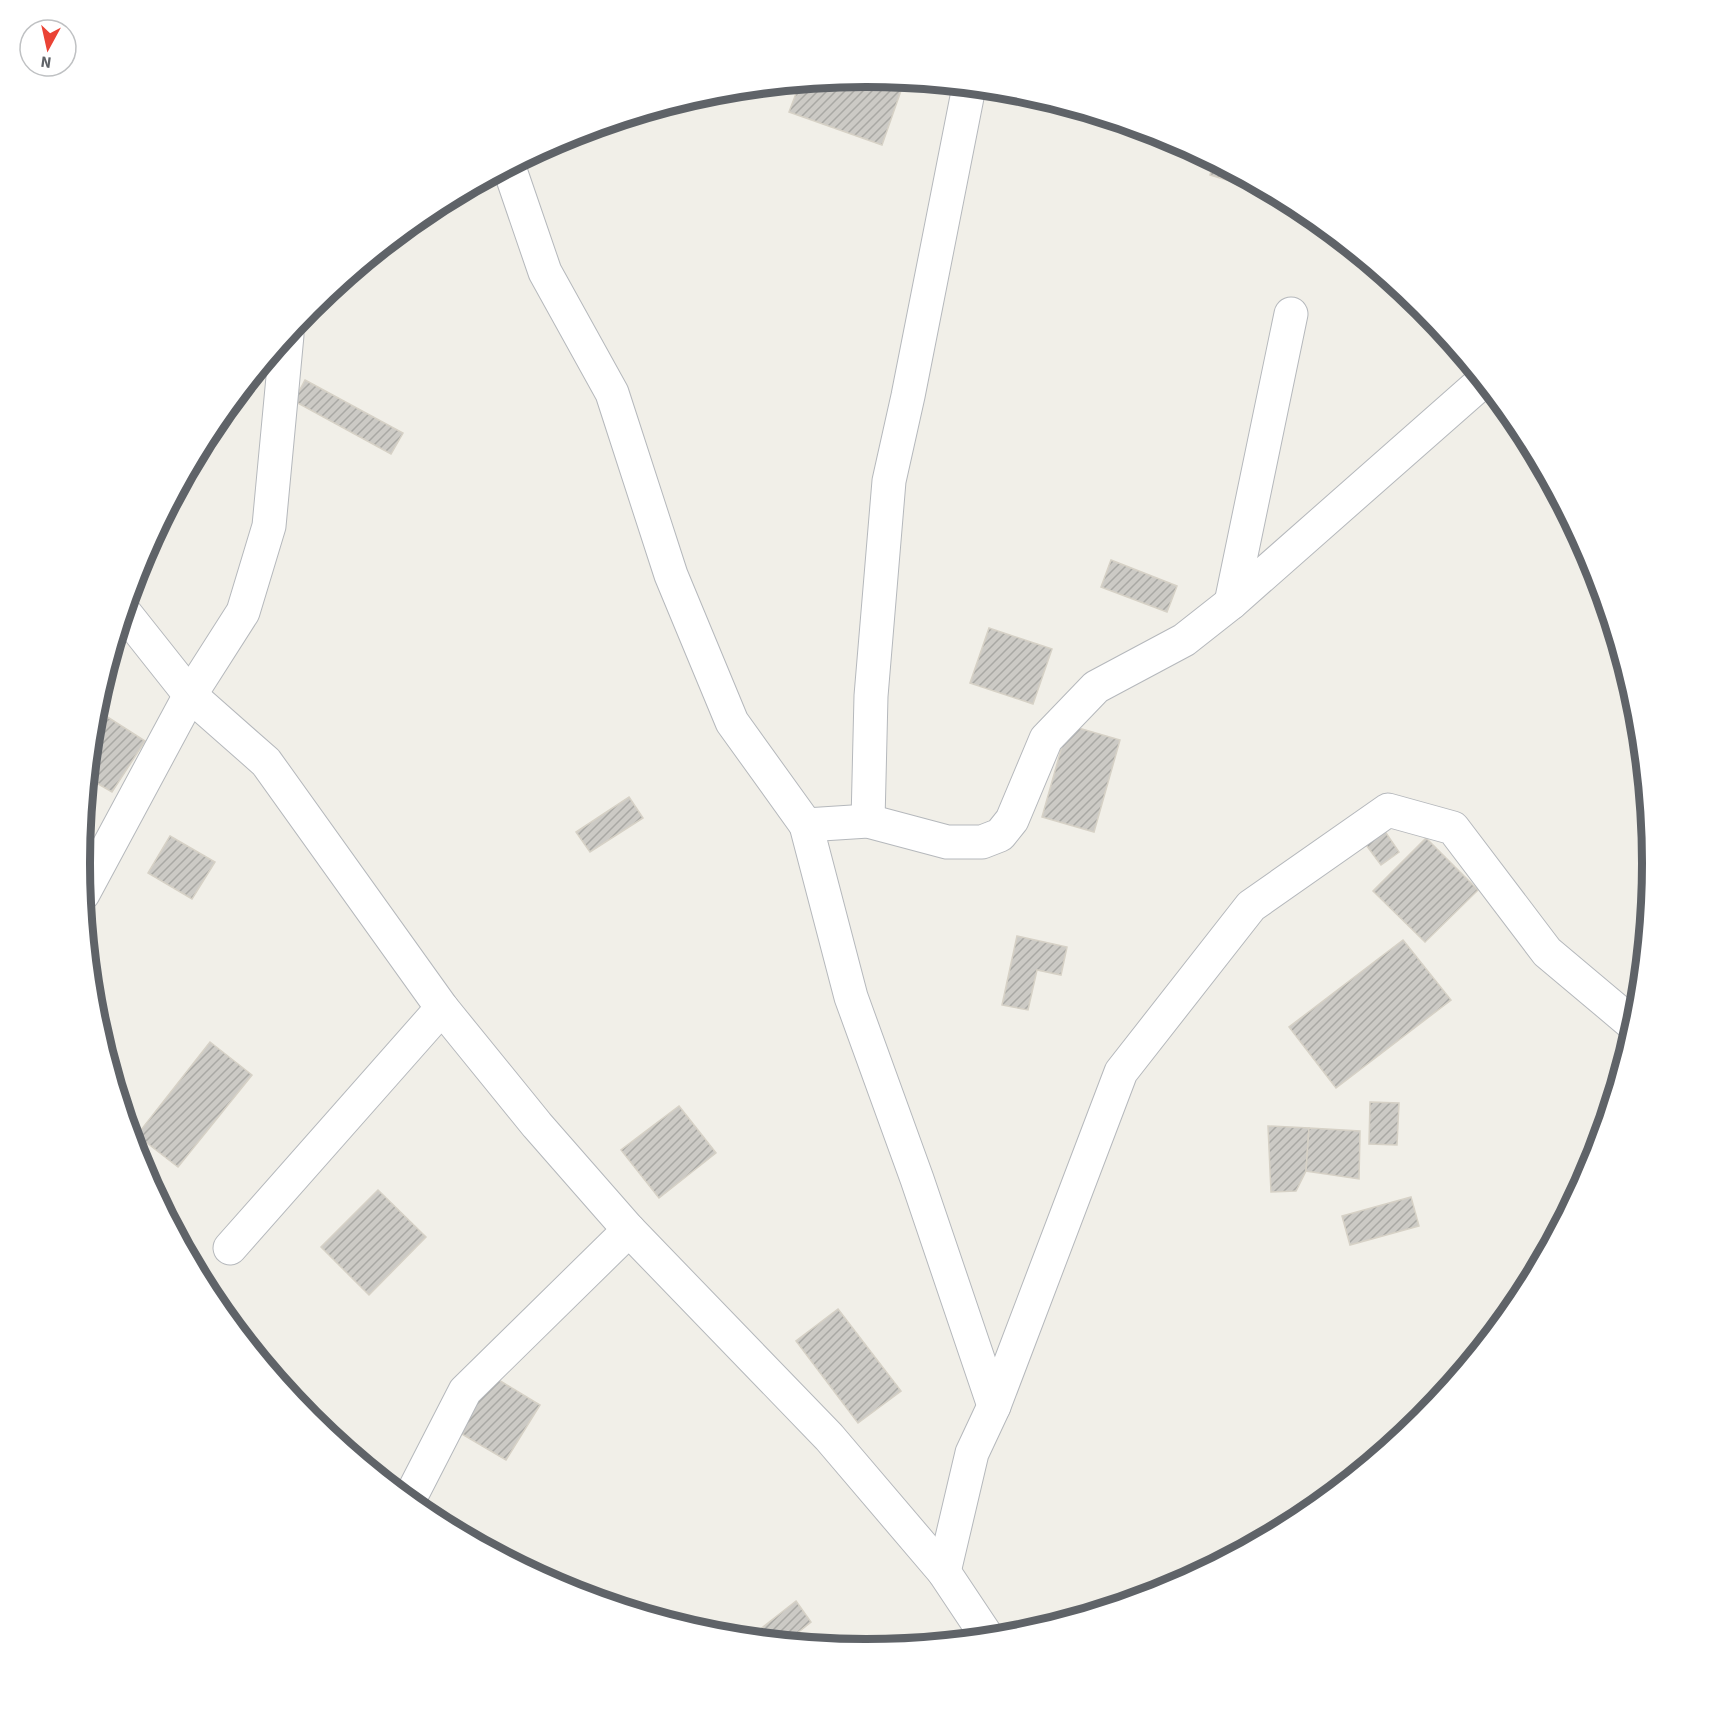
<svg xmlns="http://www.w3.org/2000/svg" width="1733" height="1726" viewBox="0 0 1733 1726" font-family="'Source Sans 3',sans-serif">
  <defs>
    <pattern id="building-hatch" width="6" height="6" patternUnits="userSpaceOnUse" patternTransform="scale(1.5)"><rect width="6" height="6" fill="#cccac5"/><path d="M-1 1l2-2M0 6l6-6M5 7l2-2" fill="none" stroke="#a9a8a4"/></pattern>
  </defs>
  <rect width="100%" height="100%" fill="#f1efe8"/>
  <g fill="url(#building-hatch)" stroke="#d6d1c6" stroke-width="1.5">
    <path d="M867,77L884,78L903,85L882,145L789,112L800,83Z"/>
    <path d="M1214,161L1276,195L1210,175Z"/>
    <path d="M305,380L403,433L391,454L294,401Z"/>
    <path d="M1111,560L1177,586L1167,612L1101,587Z"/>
    <path d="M989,628L1052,649L1033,704L970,683Z"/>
    <path d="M95,709L145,741L112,792L88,778Z"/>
    <path d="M1068,725L1120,740L1094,832L1042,817Z"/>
    <path d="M629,797L643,818L590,852L576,832Z"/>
    <path d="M1384,830L1399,852L1381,865L1361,838Z"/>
    <path d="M170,836L215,862L192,899L148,873Z"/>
    <path d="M1426,838L1478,890L1425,942L1373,891Z"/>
    <path d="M1017,936L1067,947L1061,975L1037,970L1028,1010L1002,1005Z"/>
    <path d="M1403,940L1451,1000L1336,1088L1289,1027Z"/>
    <path d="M210,1042L252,1075L178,1167L137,1135Z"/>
    <path d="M1370,1102L1399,1103L1397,1145L1369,1144Z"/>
    <path d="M679,1106L716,1153L659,1198L621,1150Z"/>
    <path d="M1268,1126L1309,1128L1306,1171L1296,1191L1271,1192Z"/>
    <path d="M1309,1128L1360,1131L1359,1179L1306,1171Z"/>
    <path d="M378,1190L426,1237L369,1295L321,1247Z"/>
    <path d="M1411,1197L1419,1226L1350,1245L1342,1216Z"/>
    <path d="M838,1309L901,1391L858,1423L796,1341Z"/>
    <path d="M489,1374L540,1405L506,1460L455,1430Z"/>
    <path d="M796,1601L811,1622L786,1642L749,1638Z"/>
  </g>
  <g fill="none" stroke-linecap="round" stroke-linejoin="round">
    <defs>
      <g id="minor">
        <path d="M509,167L545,272L612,393L671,575L732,722L806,825"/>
        <path d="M1231,603L1291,314"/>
        <path d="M125,613L190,695L266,762L442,1008L537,1125L629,1230L829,1437L944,1572L988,1638"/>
        <path d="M868,821L871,696L889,481L908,396L969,87"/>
        <path d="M83,894L190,695L243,612L269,526L287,335"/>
        <path d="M230,1248L442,1008"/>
        <path d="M994,1406L917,1179L851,997L806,825L868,821L947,842H982L1000,835L1012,820L1046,739L1096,687L1184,640L1231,603L1483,381"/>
        <path d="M409,1500L465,1391L629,1230"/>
        <path d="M944,1572L972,1453L994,1406L1121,1072L1251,906L1388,810L1453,828L1547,952L1635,1026"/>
      </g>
    </defs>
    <use href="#minor" stroke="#b5b8bc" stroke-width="35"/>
    <use href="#minor" stroke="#fff" stroke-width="33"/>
  </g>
  <path d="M0 0H1733V1726H0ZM90 863a776 776 0 1 1 1552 0a776 776 0 1 1-1552 0Z" fill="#fff" fill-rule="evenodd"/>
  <path fill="none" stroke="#5f6368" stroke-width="8" d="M90 863a776 776 0 1 1 1552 0a776 776 0 1 1-1552 0Z"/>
  <g transform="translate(48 48) rotate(188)"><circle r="28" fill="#ffffff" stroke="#bfc1c3" stroke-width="1.5"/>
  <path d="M0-4.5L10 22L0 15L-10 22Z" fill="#ea4335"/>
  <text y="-9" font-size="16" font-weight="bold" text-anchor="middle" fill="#5f6368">N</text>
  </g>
</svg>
